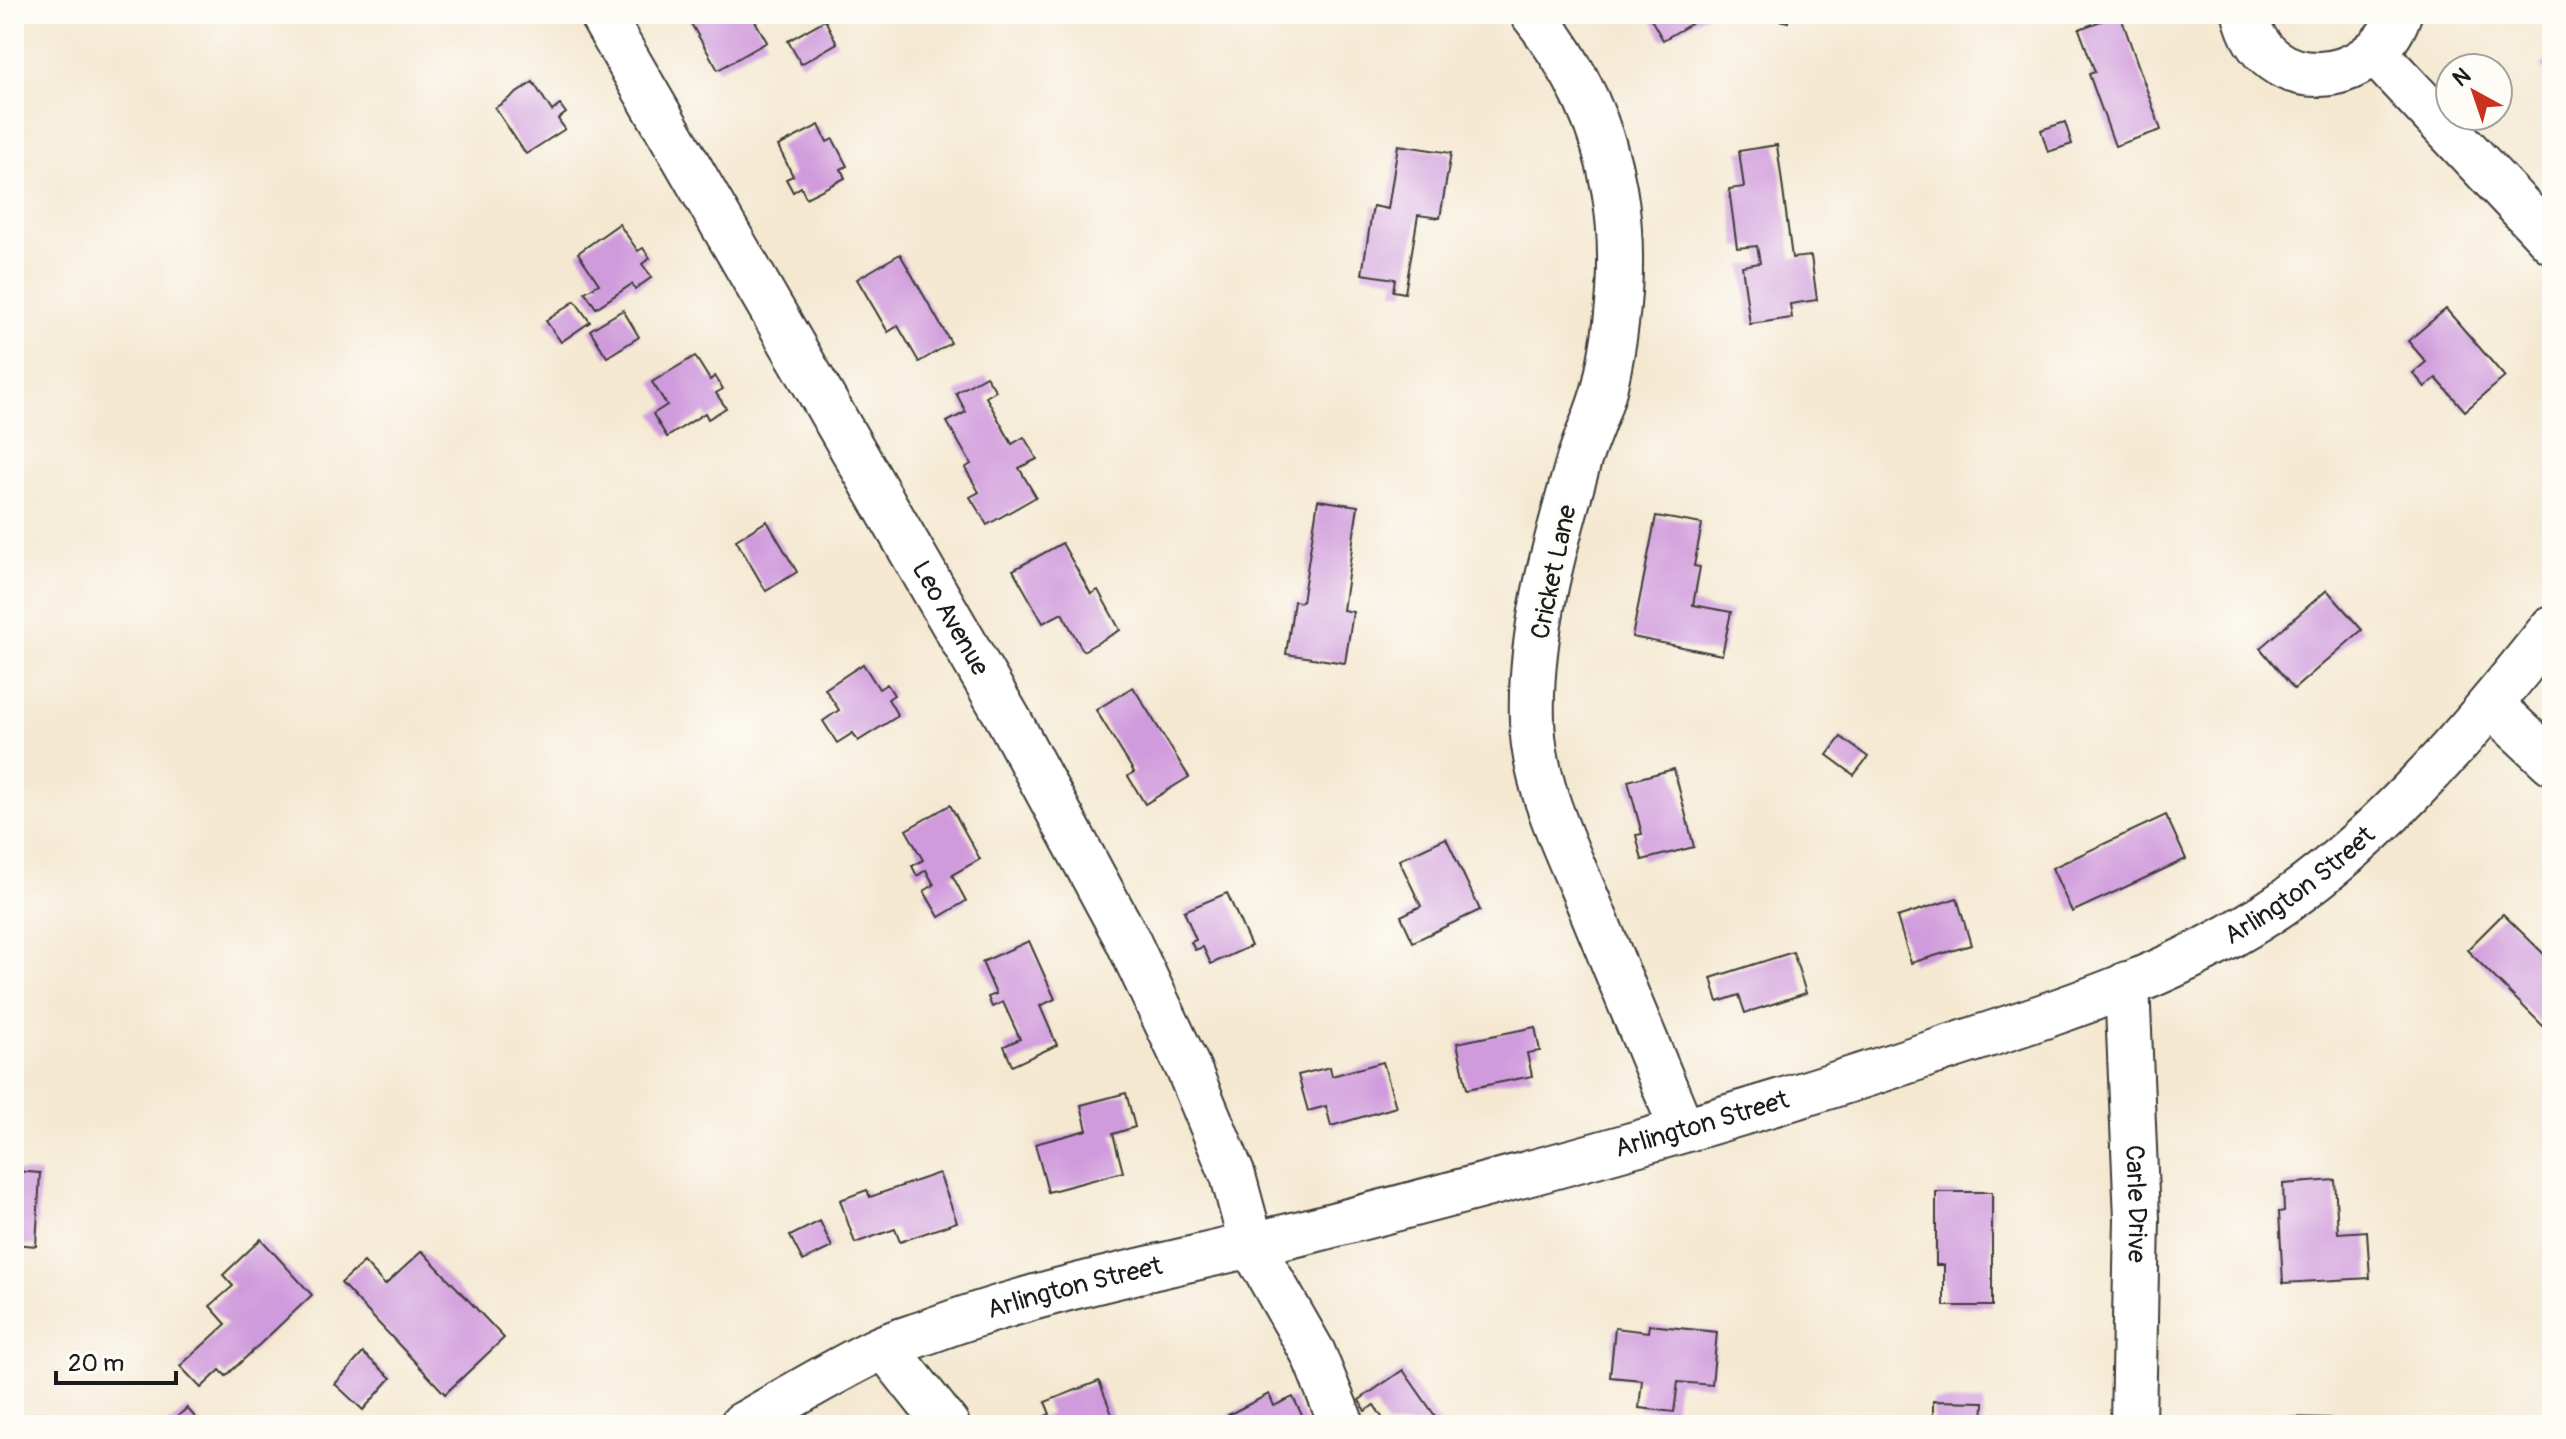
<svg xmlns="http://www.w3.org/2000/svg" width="2566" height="1439" viewBox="0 0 2566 1439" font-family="Pangolin,sans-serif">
  <rect width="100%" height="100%" fill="#fdfcf7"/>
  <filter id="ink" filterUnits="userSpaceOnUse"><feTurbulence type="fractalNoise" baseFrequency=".0125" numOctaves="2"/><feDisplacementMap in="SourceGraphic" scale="16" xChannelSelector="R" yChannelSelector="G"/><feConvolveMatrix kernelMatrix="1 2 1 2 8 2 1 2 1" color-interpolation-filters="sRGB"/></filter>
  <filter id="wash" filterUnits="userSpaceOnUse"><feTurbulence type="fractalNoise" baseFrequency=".006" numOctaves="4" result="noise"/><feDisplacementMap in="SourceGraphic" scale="32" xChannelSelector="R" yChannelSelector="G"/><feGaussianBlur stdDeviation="1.8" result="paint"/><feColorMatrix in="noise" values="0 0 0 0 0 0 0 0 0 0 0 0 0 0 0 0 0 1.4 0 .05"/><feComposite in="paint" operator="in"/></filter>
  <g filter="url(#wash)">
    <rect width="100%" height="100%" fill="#f4e8d1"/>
    <g id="blocks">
      <g fill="#d09bdc">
        <path d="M699,14H751L767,42L718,70L689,20Z"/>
        <path d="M1648,14H1708L1663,40Z"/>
        <path d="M1769,14H1789L1788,22L1769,18Z"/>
        <path d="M2120,14L2161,130L2115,146L2089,74L2095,72L2079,29Z"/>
        <path d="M825,20L837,43L801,64L788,41Z"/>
        <path d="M2552,55V78L2541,66Z"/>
        <path d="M533,82L552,111L560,105L566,113L558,119L565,129L526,154L495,108Z"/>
        <path d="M2065,122L2072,144L2048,152L2041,130Z"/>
        <path d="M819,125L827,142L833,139L847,166L841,169L845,178L806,198L801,187L793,192L786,179L793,176L778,146Z"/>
        <path d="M1398,145L1451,153L1440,218L1418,215L1405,293L1393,291L1395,279L1362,274L1373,206L1388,209Z"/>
        <path d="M1777,145L1792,258L1811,256L1817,300L1790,304L1792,318L1750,324L1742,266L1760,263L1757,246L1737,248L1729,189L1744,187L1739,151Z"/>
        <path d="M619,224L638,251L643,248L650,258L642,264L652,277L635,289L632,284L596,308L585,292L599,284L578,253Z"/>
        <path d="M900,254L951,343L919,362L898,326L888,332L857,279Z"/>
        <path d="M575,301L590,322L561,342L546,321Z"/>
        <path d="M2446,309L2505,377L2465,411L2436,378L2425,387L2413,373L2426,362L2408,341Z"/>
        <path d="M623,310L639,337L607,357L590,330Z"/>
        <path d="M695,356L710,380L715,376L723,389L716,393L726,408L708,419L705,413L667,437L653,414L667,405L652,382Z"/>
        <path d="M986,376L996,391L986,397L1012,444L1024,437L1037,459L1019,468L1036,497L987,525L970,497L979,492L965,468L971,464L947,422L966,412L956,393Z"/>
        <path d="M1318,500L1358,506L1343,610L1353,612L1345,663L1286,654L1294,601L1302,602Z"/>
        <path d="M1656,516L1702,524L1694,566L1700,567L1693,605L1731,612L1722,655L1632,637Z"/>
        <path d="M767,521L797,572L766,591L736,540Z"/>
        <path d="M1062,543L1091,594L1098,590L1120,630L1083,651L1062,613L1043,623L1013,570Z"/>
        <path d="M2327,590L2362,630L2294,689L2260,648Z"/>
        <path d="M863,664L879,689L887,684L894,695L888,699L898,716L858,741L853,733L837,743L823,721L839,710L825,689Z"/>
        <path d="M1133,687L1189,777L1145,804L1128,776L1134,772L1096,710Z"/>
        <path d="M1841,737L1868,757L1854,775L1827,755Z"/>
        <path d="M1674,769L1694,847L1642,860L1636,835L1642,834L1628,781Z"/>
        <path d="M950,805L980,859L952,875L966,901L939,917L924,891L934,885L926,870L917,876L912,866L923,860L906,830Z"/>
        <path d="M2166,815L2186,859L2072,912L2052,868Z"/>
        <path d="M1446,838L1480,910L1413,942L1401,916L1421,906L1399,860Z"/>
        <path d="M1227,893L1251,946L1211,964L1203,947L1195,950L1191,942L1196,940L1184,911Z"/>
        <path d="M1957,898L1971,945L1911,963L1897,917Z"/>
        <path d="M2503,914L2552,962L2549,1032L2467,950Z"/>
        <path d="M1029,941L1055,999L1040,1006L1057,1045L1012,1066L1004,1046L1020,1039L1003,1002L992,1007L988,997L996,994L982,962Z"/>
        <path d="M1793,952L1806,993L1745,1013L1739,995L1718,1002L1711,978Z"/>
        <path d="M1535,1027L1540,1051L1527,1053L1532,1076L1467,1089L1457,1043Z"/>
        <path d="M1383,1062L1396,1107L1331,1126L1326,1106L1308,1111L1298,1075L1330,1067L1332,1076Z"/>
        <path d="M1126,1093L1135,1127L1113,1134L1123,1172L1048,1192L1035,1144L1087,1130L1081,1105Z"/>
        <path d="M14,1171L40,1173L36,1246L14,1244Z"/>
        <path d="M939,1173L957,1222L900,1242L895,1229L855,1243L840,1200L867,1190L870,1197Z"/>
        <path d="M2335,1180L2338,1233L2367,1231L2370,1278L2283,1283L2279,1212L2284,1211L2283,1184Z"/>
        <path d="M1936,1192H1992V1306H1944V1265H1936Z"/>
        <path d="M820,1221L832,1247L803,1261L790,1236Z"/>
        <path d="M261,1239L312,1295L226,1376L220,1370L201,1388L180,1366L226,1324L210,1306L233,1286L223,1275Z"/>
        <path d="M422,1251L504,1338L445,1394L341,1283L364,1262L385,1285Z"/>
        <path d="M1649,1325L1717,1332L1712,1385L1678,1382L1674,1412L1639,1408L1642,1380L1610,1377L1615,1328L1648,1332Z"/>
        <path d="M363,1353L391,1378L363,1410L335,1384Z"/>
        <path d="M1403,1370L1440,1423L1438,1425H1387L1374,1405L1365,1411L1359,1400Z"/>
        <path d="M1099,1381L1115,1422L1023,1425L1050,1414L1045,1402Z"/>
        <path d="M1269,1394L1274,1406L1293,1397L1307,1425H1233L1228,1415Z"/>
        <path d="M1933,1401L1984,1402L1983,1425H1933Z"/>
        <path d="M187,1408L202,1425H168Z"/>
        <path d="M2280,1417L2330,1418V1425H2280Z"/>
      </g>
    </g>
  </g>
  <g filter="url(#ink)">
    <use href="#blocks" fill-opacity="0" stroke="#3c3b37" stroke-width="2"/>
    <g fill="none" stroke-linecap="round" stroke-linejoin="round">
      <defs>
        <g id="minor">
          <path id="s1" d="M601,14L1009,720L1127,939L1188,1068L1233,1176L1252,1246L1313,1353L1342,1425"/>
          <path d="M1533,14C1623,127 1636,248 1605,386C1599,411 1587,435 1579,460C1555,544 1529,633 1532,721C1534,788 1567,850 1592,911C1622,983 1652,1056 1682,1129"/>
          <path d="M2245,14C2264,97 2372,91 2399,14"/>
          <path d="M2376,54L2552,241"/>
          <path d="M2491,705L2552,762"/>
          <path id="s2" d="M2127,984L2137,1218L2133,1425"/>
          <path d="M885,1347L947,1425"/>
          <path id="s3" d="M742,1425C786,1400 830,1373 875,1351C893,1342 914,1337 932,1330C1059,1283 1194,1261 1325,1227C1524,1176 1724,1122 1920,1057C2044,1016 2174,979 2283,903C2387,830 2474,727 2552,628"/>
        </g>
      </defs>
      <use href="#minor" stroke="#3c3b37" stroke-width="48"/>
      <use href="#minor" stroke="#fff" stroke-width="44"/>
    </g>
  </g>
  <g text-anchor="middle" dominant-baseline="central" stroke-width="6" stroke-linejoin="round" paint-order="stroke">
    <g font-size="26" fill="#1c1c1c" stroke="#fdfcf7">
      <text transform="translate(1554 572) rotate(-78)">Cricket Lane</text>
      <text stroke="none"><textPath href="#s1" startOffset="698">Leo Avenue</textPath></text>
      <text stroke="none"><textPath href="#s3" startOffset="1658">Arlington Street</textPath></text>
      <text stroke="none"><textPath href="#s3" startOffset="1010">Arlington Street</textPath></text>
      <text stroke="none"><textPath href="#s2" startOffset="220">Carle Drive</textPath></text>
      <text stroke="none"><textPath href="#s3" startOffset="362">Arlington Street</textPath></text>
    </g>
  </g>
  <rect width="2566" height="1439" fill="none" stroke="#fdfcf7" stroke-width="48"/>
  <g transform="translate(2474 92) rotate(320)"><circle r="38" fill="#fdfcf7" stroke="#a3a29f" stroke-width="2"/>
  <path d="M0-6L14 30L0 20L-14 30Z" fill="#c8321e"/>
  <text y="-12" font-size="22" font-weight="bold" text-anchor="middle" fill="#1c1c1c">N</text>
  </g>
  <path d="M56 1371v12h120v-12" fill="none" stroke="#1c1c1c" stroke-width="4"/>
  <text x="68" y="1371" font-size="24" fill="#1c1c1c" stroke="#fdfcf7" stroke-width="6" paint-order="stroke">20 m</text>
</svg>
